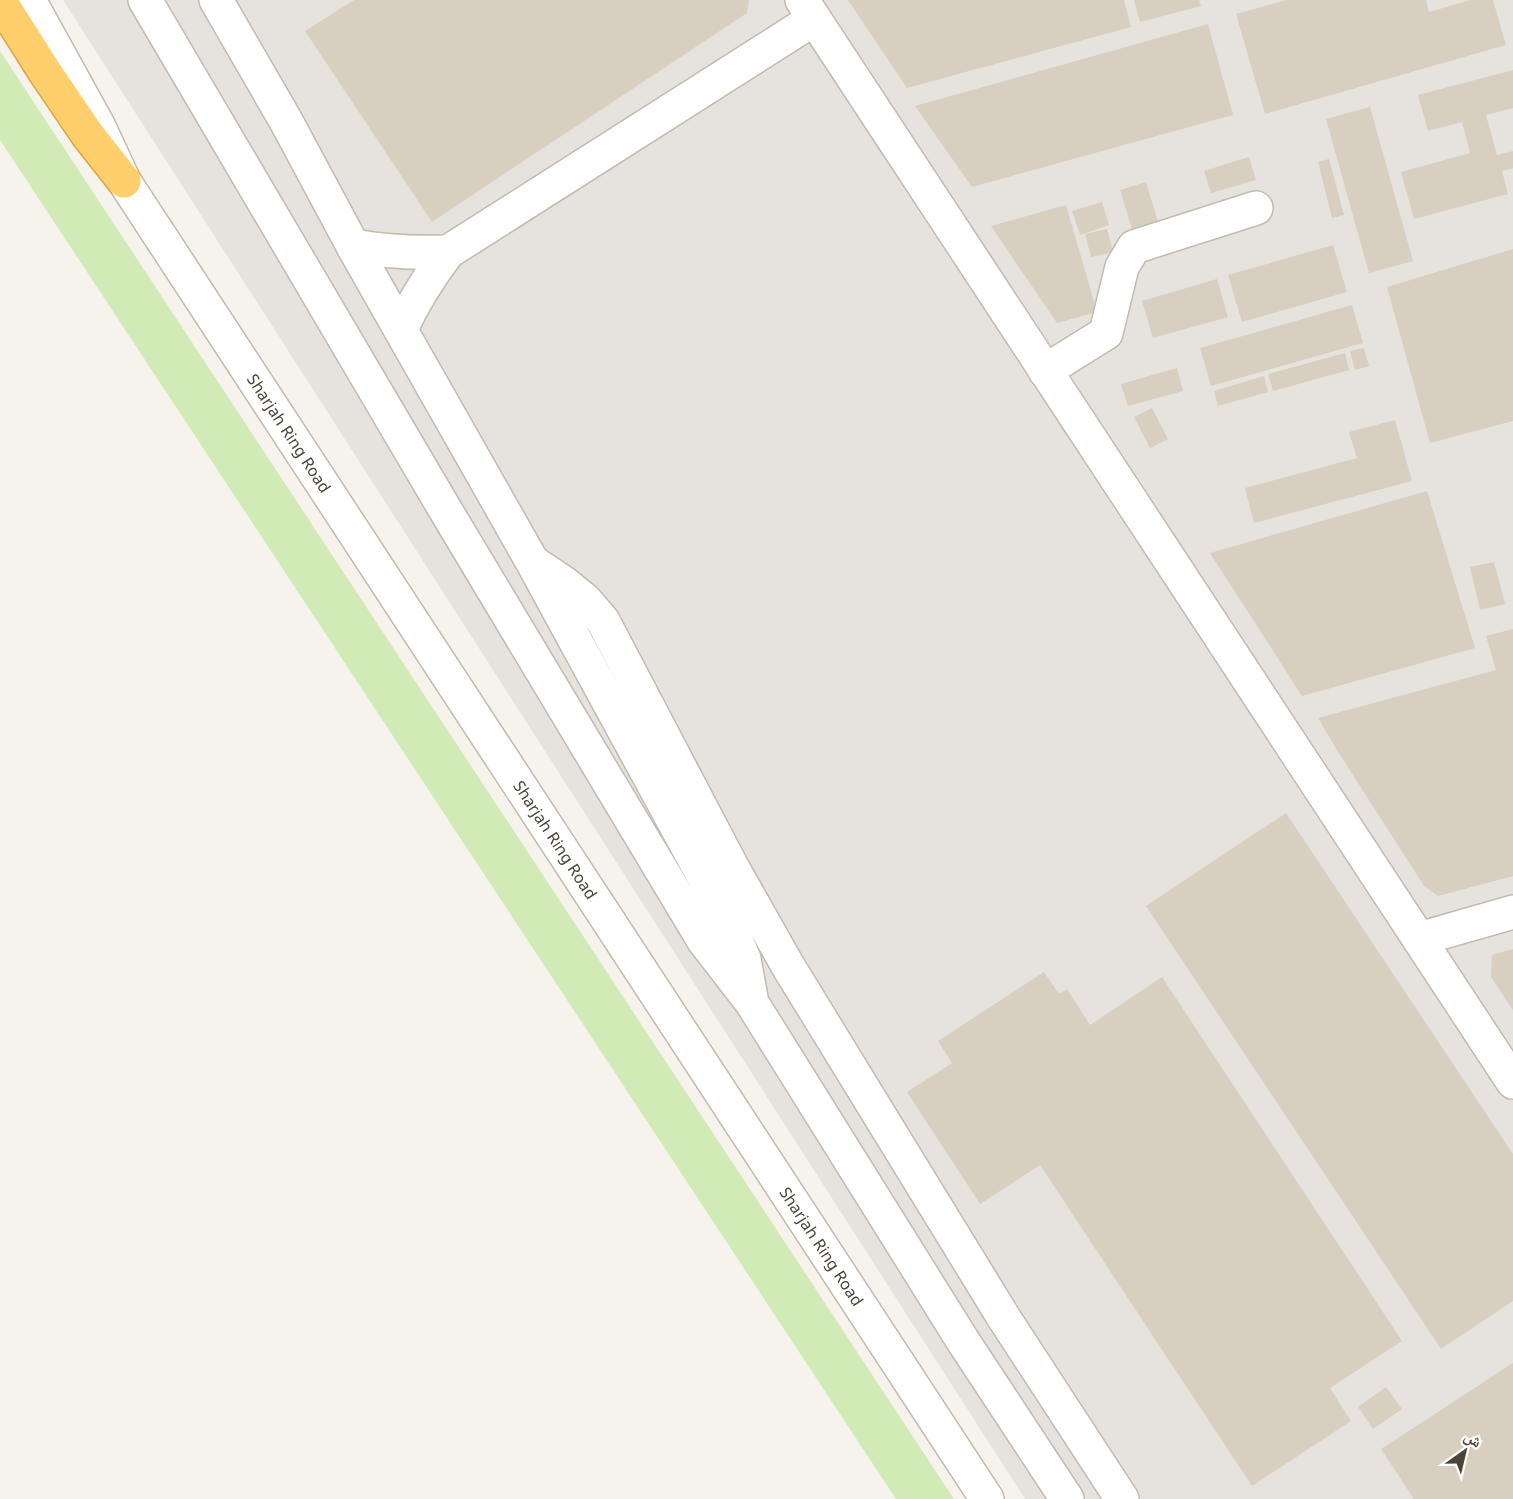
<svg xmlns="http://www.w3.org/2000/svg" width="1513" height="1499" viewBox="0 0 1513 1499" font-family="'Noto Sans','Noto Naskh Arabic',sans-serif">
  <rect width="100%" height="100%" fill="#f6f3ec"/>
  <path fill="#e6e2dd" d="M63,0H1513V1499H1025Z"/>
  <path fill="#d2eab5" d="M0,51L954,1499H896L0,140Z"/>
  <g fill="#d8cfc1">
    <path d="M354,0H749L747,13L432,222L305,31Z"/>
    <path d="M848,0H1124L1131,27L907,88Z"/>
    <path d="M1134,0H1199L1201,6L1140,22Z"/>
    <path d="M1286,0H1426L1429,12L1470,0H1493L1506,45L1265,114L1236,14Z"/>
    <path d="M1208,24L1233,115L972,187L915,106Z"/>
    <path d="M1513,70V108L1486,115L1497,155L1513,151V168L1502,171L1508,194L1414,219L1401,172L1470,153L1462,122L1428,131L1418,95Z"/>
    <path d="M1370,107L1413,261L1369,273L1326,119Z"/>
    <path d="M1249,157L1256,180L1211,193L1204,171Z"/>
    <path d="M1329,159L1344,215L1332,218L1318,162Z"/>
    <path d="M1146,182L1160,228L1134,236L1120,190Z"/>
    <path d="M1102,202L1109,225L1080,235L1072,211Z"/>
    <path d="M1066,205L1097,312L1057,323L991,226Z"/>
    <path d="M1107,229L1113,252L1091,257L1085,234Z"/>
    <path d="M1333,245L1347,292L1242,322L1228,275Z"/>
    <path d="M1513,249V421L1430,443L1387,287Z"/>
    <path d="M1217,279L1228,317L1153,338L1142,301Z"/>
    <path d="M1352,305L1363,343L1211,386L1200,348Z"/>
    <path d="M1364,348L1369,366L1355,370L1350,351Z"/>
    <path d="M1345,353L1349,370L1273,391L1268,374Z"/>
    <path d="M1177,368L1183,391L1128,406L1121,384Z"/>
    <path d="M1264,376L1268,392L1218,406L1214,391Z"/>
    <path d="M1152,408L1168,439L1150,448L1134,417Z"/>
    <path d="M1395,420L1412,481L1254,523L1245,488L1357,458L1349,432Z"/>
    <path d="M1427,491L1475,648L1302,696L1210,553Z"/>
    <path d="M1494,562L1505,604L1480,610L1470,567Z"/>
    <path d="M1513,629V876L1438,896L1424,886L1337,750L1318,718L1496,670L1486,636Z"/>
    <path d="M1286,813L1513,1154V1301L1441,1349L1146,906Z"/>
    <path d="M1513,949V1010L1491,977L1492,955Z"/>
    <path d="M1044,972L1059,994L1067,989L1090,1025L1162,977L1402,1341L1330,1388L1351,1421L1252,1486L1040,1165L980,1204L907,1092L952,1063L938,1041Z"/>
    <path d="M1513,1363V1499H1414L1381,1449Z"/>
    <path d="M1386,1387L1402,1409L1373,1429L1358,1407Z"/>
  </g>
  <g fill="none" stroke-linecap="round" stroke-linejoin="round">
    <defs>
      <g id="minor">
        <path id="s1" d="M29,0L99,127L124,181L987,1499"/>
        <path d="M145,0L446,511L704,941L752,1003L963,1341L1067,1499"/>
        <path d="M216,0L286,121L353,246L533,563L728,921L744,959L751,998"/>
        <path d="M802,0L1513,1082"/>
        <path d="M353,246C385,252 416,253 448,252"/>
        <path d="M401,329C414,301 429,277 448,252L814,19"/>
        <path d="M1045,371L1106,333L1122,267L1134,247L1256,208"/>
        <path d="M537,565L564,583L585,600L603,621L731,865L788,966L1004,1318L1122,1499"/>
        <path d="M1419,939L1513,912"/>
      </g>
      <path id="highway" d="M0,1L45,72L87,134L124,181"/>
    </defs>
    <use href="#minor" stroke="#c2bbae" stroke-width="36"/>
    <use href="#highway" stroke="#e0a43c" stroke-width="36"/>
    <use href="#minor" stroke="#fff" stroke-width="33"/>
    <use href="#highway" stroke="#ffcf6e" stroke-width="33"/>
  </g>
  <g text-anchor="middle" dominant-baseline="central" stroke-width="6" stroke-linejoin="round" paint-order="stroke">
    <g font-size="16" fill="#4b4439" stroke="#fff">
      <text stroke="none"><textPath href="#s1" startOffset="506">Sharjah Ring Road</textPath></text>
      <text stroke="none"><textPath href="#s1" startOffset="992">Sharjah Ring Road</textPath></text>
      <text stroke="none"><textPath href="#s1" startOffset="1478">Sharjah Ring Road</textPath></text>
    </g>
  </g>
  <g transform="translate(1465 1451) rotate(34)" stroke="#ffffff" stroke-width="4.5" paint-order="stroke">
  <path d="M0-4.5L10 22L0 15L-10 22Z" fill="#4b4439"/>
  <text y="-9" font-size="16" font-weight="bold" text-anchor="middle" fill="#4b4439">ش</text>
  </g>
</svg>
